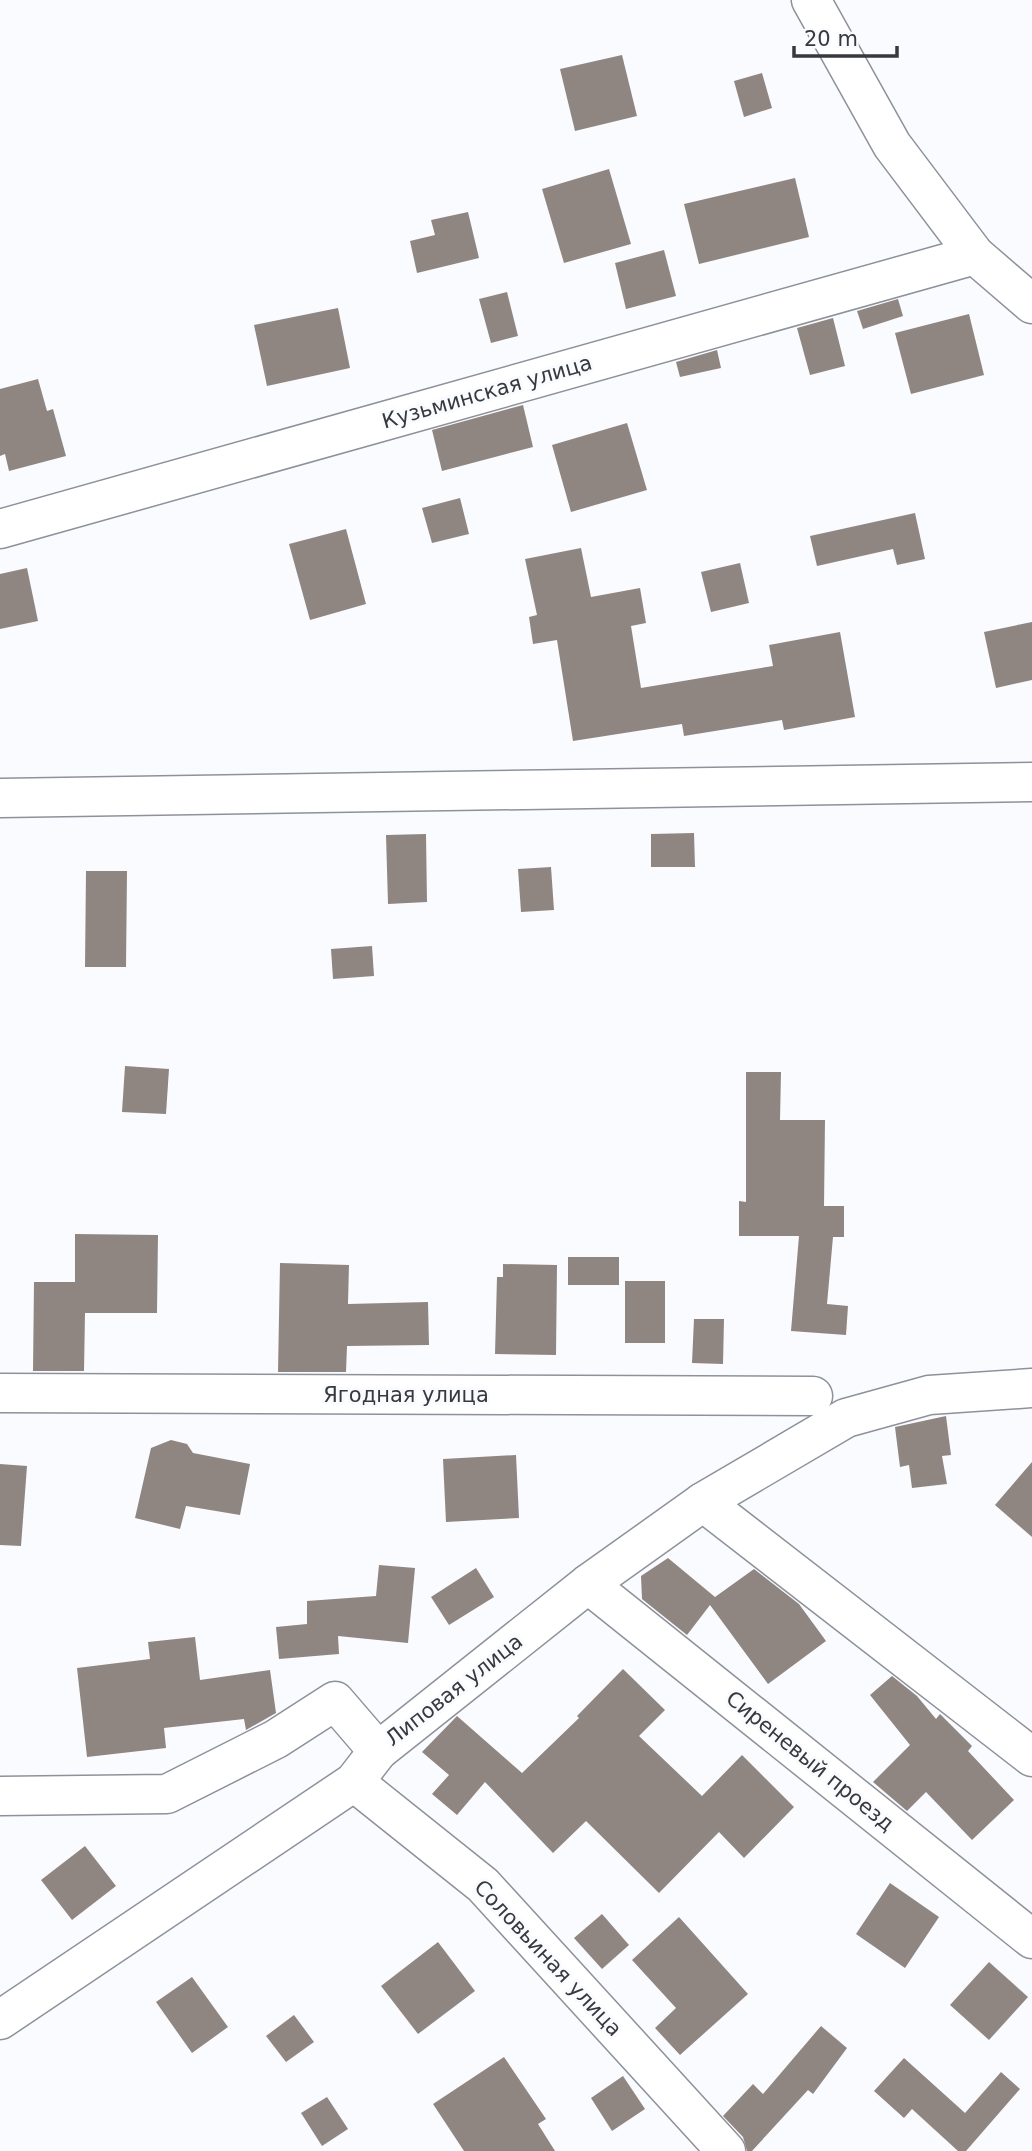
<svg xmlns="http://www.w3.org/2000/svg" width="1032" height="2151" viewBox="0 0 1032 2151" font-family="'DejaVu Sans',sans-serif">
  <rect width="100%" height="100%" fill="#f9fbff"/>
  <g fill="#8f8681">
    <path d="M622,55L637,116L575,131L560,69Z"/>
    <path d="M762,73L772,108L744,117L734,81Z"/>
    <path d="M609,169L631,244L564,263L542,189Z"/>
    <path d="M795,178L809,237L699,264L684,204Z"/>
    <path d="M468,212L479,258L417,273L410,241L435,235L431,220Z"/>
    <path d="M664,250L676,296L626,309L615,263Z"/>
    <path d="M507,292L518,336L491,343L479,299Z"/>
    <path d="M898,299L903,316L863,329L857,311Z"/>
    <path d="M338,308L350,368L267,386L254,325Z"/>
    <path d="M969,314L984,375L911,394L895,333Z"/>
    <path d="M833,318L845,366L810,375L797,328Z"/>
    <path d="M717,350L721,368L680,377L676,362Z"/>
    <path d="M38,379L47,411L53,409L66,456L9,471L5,454L0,456V389Z"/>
    <path d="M523,405L533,447L442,471L432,430Z"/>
    <path d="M627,423L647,490L571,512L552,445Z"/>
    <path d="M460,498L469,534L432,543L422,508Z"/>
    <path d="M915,513L925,559L897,565L893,549L817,566L810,536Z"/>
    <path d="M346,529L366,604L310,620L289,544Z"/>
    <path d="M581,548L591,597L640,588L646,623L631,626L641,688L773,666L769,645L840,632L855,717L784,730L782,720L684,736L682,724L573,741L557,640L533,644L529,617L537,615L525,559Z"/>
    <path d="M740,563L749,603L711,612L701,572Z"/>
    <path d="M27,568L38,621L0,629V574Z"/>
    <path d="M1032,622V680L996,688L984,632Z"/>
    <path d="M694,833L695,867H651V834Z"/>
    <path d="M426,834L427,902L388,904L386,835Z"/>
    <path d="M551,867L554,910L521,912L518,869Z"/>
    <path d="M86,871H127L126,967H85Z"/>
    <path d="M372,946L374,976L333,979L331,949Z"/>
    <path d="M125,1066L169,1069L166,1114L122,1112Z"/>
    <path d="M746,1072H781L780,1120H825L824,1206H844V1237H833L827,1304L848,1306L846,1335L791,1331L799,1236H739V1201L746,1202Z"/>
    <path d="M75,1234L158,1235L157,1313H85L84,1371H33L34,1282H75Z"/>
    <rect x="568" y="1257" width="51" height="28"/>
    <path d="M280,1263L349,1265L348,1304L428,1302L429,1345L347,1346L346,1372H278Z"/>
    <path d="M503,1264L557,1265L556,1355L495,1354L497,1277H503Z"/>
    <rect x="625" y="1281" width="40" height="62"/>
    <path d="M694,1319H724L723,1364L692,1363Z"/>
    <path d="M946,1416L951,1455L942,1456L947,1484L912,1488L909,1465L900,1467L895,1427Z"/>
    <path d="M171,1440L187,1444L193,1453L250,1464L240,1515L186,1506L180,1529L135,1518L151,1448Z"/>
    <path d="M516,1455L519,1518L446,1522L443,1459Z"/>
    <path d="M1032,1462V1537L995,1505Z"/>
    <path d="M0,1464L27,1466L21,1546L0,1545Z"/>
    <path d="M668,1558L715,1597L754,1569L799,1604L826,1641L768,1684L710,1605L687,1635L642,1599L641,1576Z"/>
    <path d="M379,1565L415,1568L408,1643L338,1636L339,1654L279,1659L276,1627L307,1624V1601L376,1596Z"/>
    <path d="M476,1568L494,1597L449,1625L431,1597Z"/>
    <path d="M195,1637L200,1680L270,1670L276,1713L246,1730L244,1719L164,1728L166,1748L87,1757L77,1668L150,1659L148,1642Z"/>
    <path d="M623,1669L665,1710L639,1736L702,1796L742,1755L794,1807L744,1858L719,1832L659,1893L586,1821L553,1853L485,1782L457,1815L432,1794L449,1775L422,1752L457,1716L522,1773L579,1718L577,1716Z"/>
    <path d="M892,1676L917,1696L936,1719L940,1714L972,1746L968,1751L1014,1800L972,1840L926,1792L907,1811L873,1782L910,1745L870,1695Z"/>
    <path d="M85,1846L116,1886L72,1920L41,1880Z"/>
    <path d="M890,1883L939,1917L905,1968L856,1934Z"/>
    <path d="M602,1914L629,1945L602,1969L574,1938Z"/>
    <path d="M679,1917L748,1994L680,2055L655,2028L676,2008L632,1960Z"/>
    <path d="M438,1942L475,1991L418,2034L381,1986Z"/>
    <path d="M989,1962L1028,1997L989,2040L950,2005Z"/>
    <path d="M192,1977L228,2027L192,2053L156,2002Z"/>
    <path d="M294,2015L314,2042L286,2062L266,2036Z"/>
    <path d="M821,2026L847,2048L813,2094L808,2090L752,2151H747L743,2137L723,2116L753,2084L763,2094Z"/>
    <path d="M504,2057L546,2119L538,2124L555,2151H464L433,2104Z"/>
    <path d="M904,2058L965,2113L1001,2072L1020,2089L966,2151H958L912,2109L904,2118L874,2091Z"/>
    <path d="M623,2076L645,2109L612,2131L591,2098Z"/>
    <path d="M327,2097L348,2129L322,2146L301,2113Z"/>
  </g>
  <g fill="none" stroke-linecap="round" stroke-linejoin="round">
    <defs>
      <g id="minor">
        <path d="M811,0L892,145L975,255L1032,304"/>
        <path d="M0,529L975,255"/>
        <path d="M0,798L1032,782"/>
        <path d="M0,1393L813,1396"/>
        <path d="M703,1502L1032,1757"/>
        <path d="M588,1584L1032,1939"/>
        <path d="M354,1782L483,1885L726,2151"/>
        <path d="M0,1796L167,1794L276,1739L335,1701L378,1751"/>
        <path d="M0,2020L354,1782L378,1751L588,1584L703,1502L846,1418L929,1395L1032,1388"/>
      </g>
    </defs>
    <use href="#minor" stroke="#8d919a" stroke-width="41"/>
    <use href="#minor" stroke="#fff" stroke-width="38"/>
  </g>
  <g text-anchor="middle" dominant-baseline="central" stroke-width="6" stroke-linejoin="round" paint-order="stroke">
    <g font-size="21" fill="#37393c" stroke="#f9fbff">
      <text transform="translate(487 392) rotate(-16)">Кузьминская улица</text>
      <text x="406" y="1395">Ягодная улица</text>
      <text transform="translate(454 1690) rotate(-38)">Липовая улица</text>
      <text transform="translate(810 1761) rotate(39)">Сиреневый проезд</text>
      <text transform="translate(548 1958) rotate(47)">Соловьиная улица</text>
    </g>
  </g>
  <path d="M794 46v10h103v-10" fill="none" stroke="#37393c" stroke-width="3.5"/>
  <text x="804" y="46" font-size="21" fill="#37393c" stroke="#f9fbff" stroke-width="5" paint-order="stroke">20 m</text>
</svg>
